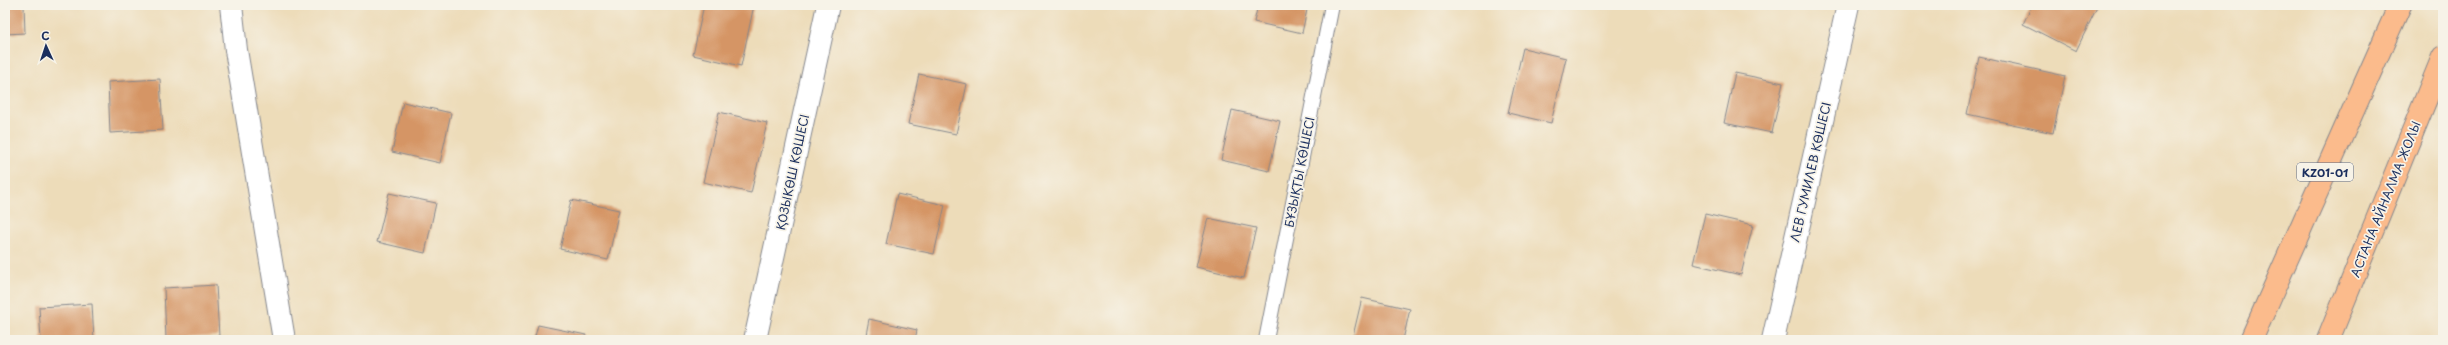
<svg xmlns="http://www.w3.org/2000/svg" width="2448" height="345" viewBox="0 0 2448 345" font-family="'Playpen Sans',sans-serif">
  <rect width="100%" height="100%" fill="#f7f3e8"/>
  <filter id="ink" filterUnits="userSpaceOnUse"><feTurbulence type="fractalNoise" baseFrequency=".025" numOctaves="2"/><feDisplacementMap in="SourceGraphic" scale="8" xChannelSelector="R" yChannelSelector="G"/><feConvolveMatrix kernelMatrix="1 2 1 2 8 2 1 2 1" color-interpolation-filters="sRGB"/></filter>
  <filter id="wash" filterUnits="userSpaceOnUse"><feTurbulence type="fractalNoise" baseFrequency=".012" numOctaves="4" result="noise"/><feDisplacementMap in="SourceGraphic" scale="16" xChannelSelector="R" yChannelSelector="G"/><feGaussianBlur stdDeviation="0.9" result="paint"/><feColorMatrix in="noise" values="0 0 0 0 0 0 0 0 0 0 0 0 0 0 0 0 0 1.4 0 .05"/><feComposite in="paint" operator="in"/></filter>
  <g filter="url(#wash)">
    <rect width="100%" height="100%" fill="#eddcb9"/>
    <g id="blocks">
      <g fill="#d59565">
        <path d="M5,5H24L25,33L5,34Z"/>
        <path d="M704,5H754L741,66L693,55Z"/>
        <path d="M1258,5H1308L1302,33L1254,22Z"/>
        <path d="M2032,5H2098L2076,51L2023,24Z"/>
        <path d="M1523,48L1566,58L1551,123L1508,113Z"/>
        <path d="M1979,57L2065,76L2053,133L1967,114Z"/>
        <path d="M1735,73L1783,83L1772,133L1724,123Z"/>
        <path d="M919,74L967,84L956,134L908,124Z"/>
        <path d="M160,79L163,130L110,133L108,82Z"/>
        <path d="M403,102L451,113L440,163L392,152Z"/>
        <path d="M1232,110L1280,121L1269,171L1221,160Z"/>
        <path d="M719,112L767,123L751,193L703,182Z"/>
        <path d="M389,193L436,203L425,253L377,242Z"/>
        <path d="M897,194L945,205L934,254L886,244Z"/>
        <path d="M571,200L619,210L608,260L560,249Z"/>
        <path d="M1705,214L1753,225L1741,275L1693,264Z"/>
        <path d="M1208,218L1256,228L1244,278L1196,267Z"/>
        <path d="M216,285L219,336L166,339L164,288Z"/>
        <path d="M1362,298L1410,309L1403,340H1352Z"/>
        <path d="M92,304L94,340H41L39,307Z"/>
        <path d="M869,319L917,330L915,340H865Z"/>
        <path d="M538,325L586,335L584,340H534Z"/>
      </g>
    </g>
  </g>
  <g filter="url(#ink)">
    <use href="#blocks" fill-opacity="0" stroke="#84868c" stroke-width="1"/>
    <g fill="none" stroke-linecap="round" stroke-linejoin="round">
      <defs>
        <path id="service" d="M1266,340L1332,5"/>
        <g id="minor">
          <path d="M231,5L236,50L284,340"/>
          <path d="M755,340L828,5"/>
          <path d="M1773,340L1848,5"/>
        </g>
        <g id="trunk">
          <path d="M2251,340L2400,5"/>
          <path d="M2328,340L2443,57"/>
        </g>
      </defs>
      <use href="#service" stroke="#84868c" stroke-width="16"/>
      <use href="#minor" stroke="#84868c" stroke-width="24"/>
      <use href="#trunk" stroke="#84868c" stroke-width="24"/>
      <use href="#service" stroke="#fff" stroke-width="14"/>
      <use href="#minor" stroke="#fff" stroke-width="22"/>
      <use href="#trunk" stroke="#fbbb8c" stroke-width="22"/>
    </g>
  </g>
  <g text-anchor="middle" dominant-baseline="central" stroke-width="3.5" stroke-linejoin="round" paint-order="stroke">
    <rect fill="#f7f3e8" stroke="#5d6a87" stroke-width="1" x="2297" y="163" width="56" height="18" rx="3"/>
    <g font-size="11" font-weight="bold" fill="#1b2f5e">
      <text x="2325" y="172">KZ01-01</text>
    </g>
    <g font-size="12" fill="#1b2f5e" stroke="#f7f3e8">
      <text transform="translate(792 172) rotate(-78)">ҚОЗЫКӨШ КӨШЕСІ</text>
      <text transform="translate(1299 172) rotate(-79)">БҰЗЫҚТЫ КӨШЕСІ</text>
      <text transform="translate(1810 172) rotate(-77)">ЛЕВ ГУМИЛЕВ КӨШЕСІ</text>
      <text transform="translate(2385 199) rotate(-68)">АСТАНА АЙНАЛМА ЖОЛЫ</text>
    </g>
  </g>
  <rect width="2448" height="345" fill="none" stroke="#f7f3e8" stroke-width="20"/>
  <g transform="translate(46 46) rotate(357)" stroke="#f7f3e8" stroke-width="3" paint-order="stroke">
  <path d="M0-3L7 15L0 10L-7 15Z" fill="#1b2f5e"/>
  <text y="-6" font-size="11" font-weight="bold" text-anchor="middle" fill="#1b2f5e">С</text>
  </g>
</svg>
